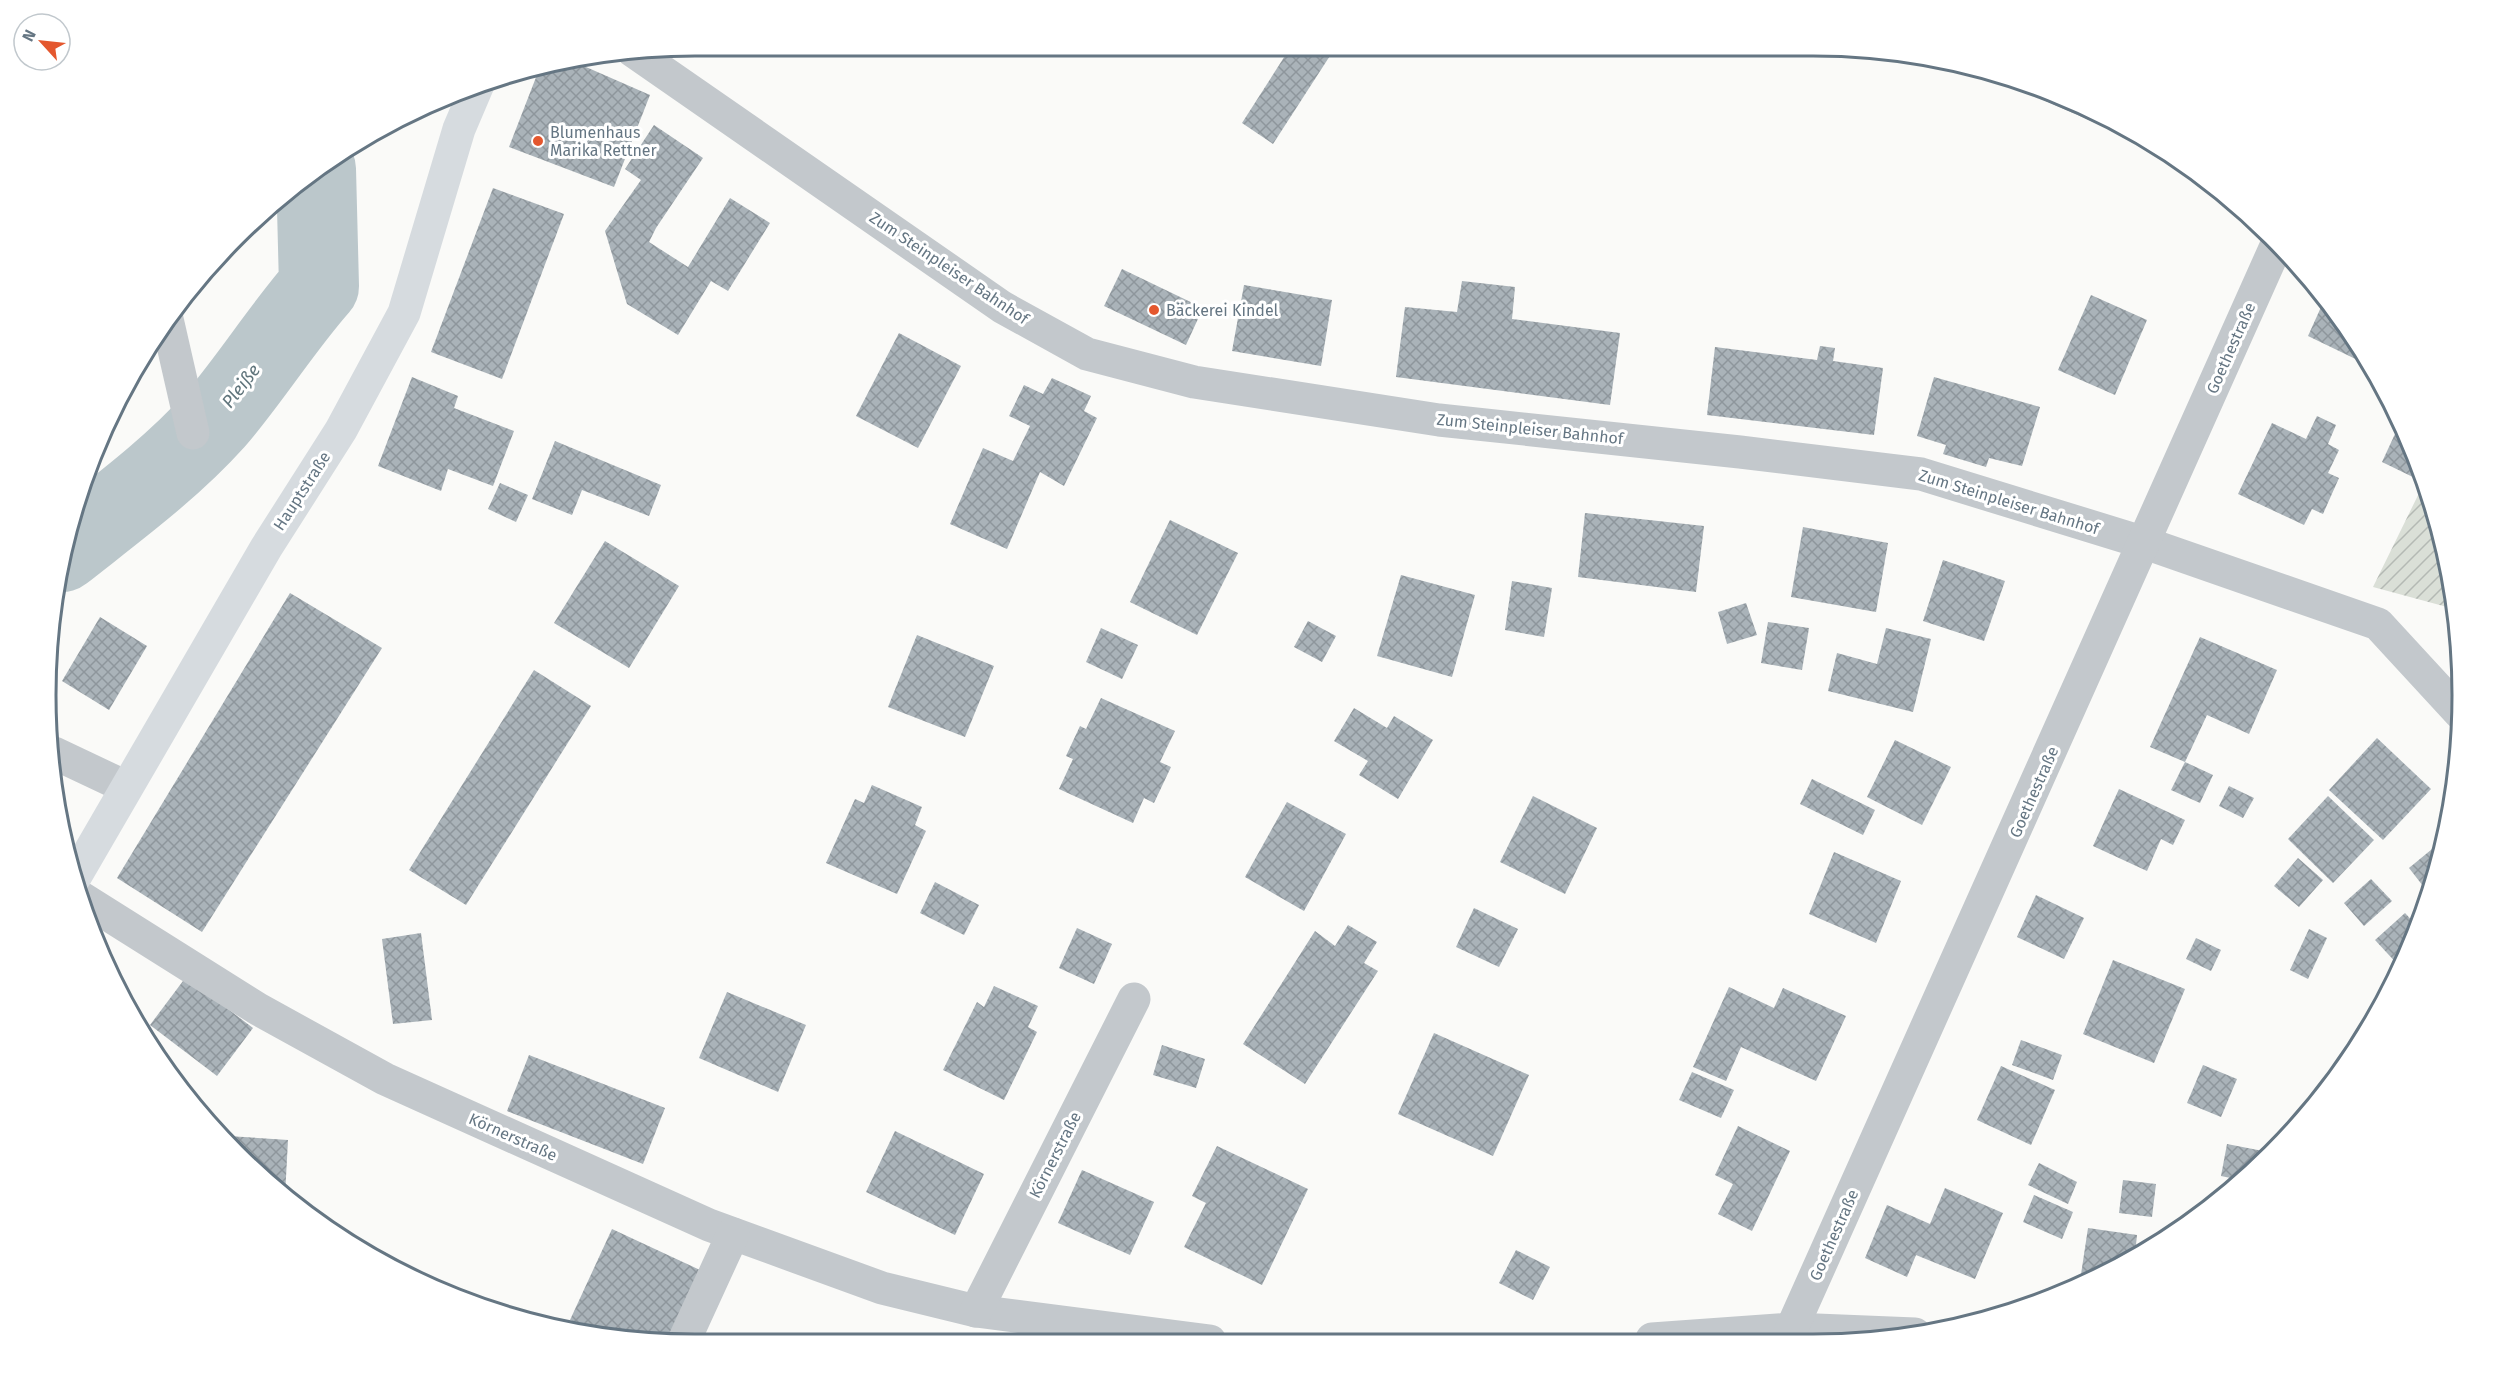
<svg xmlns="http://www.w3.org/2000/svg" width="2508" height="1389" viewBox="0 0 2508 1389" font-family="'Fira Sans',sans-serif">
  <defs>
    <pattern id="garden-furrows" width="10" height="10" patternUnits="userSpaceOnUse" patternTransform="scale(1.5)"><rect width="10" height="10" fill="#dadfd7"/><path d="M-1 1l2-2M0 10L10 0M9 11l2-2" fill="none" stroke="#b4b9b4"/></pattern>
    <pattern id="building-cross-hatch" width="8" height="8" patternUnits="userSpaceOnUse" patternTransform="scale(1.5)"><rect width="8" height="8" fill="#aab3b9"/><path d="M0 0l8 8M0 8l8-8" fill="none" stroke="#8e969c"/></pattern>
  </defs>
  <rect width="100%" height="100%" fill="#fafaf8"/>
  <path fill="url(#garden-furrows)" d="M2424,483L2441,527L2461,649L2450,646L2447,607L2373,587Z"/>
  <g fill="none" stroke-linecap="round" stroke-linejoin="round">
    <path stroke="#bbc7cb" stroke-width="80" d="M62,552C115,510 170,470 215,420C251,378 282,328 319,286L316,169"/>
  </g>
  <g fill="url(#building-cross-hatch)">
    <path d="M1290,48H1335L1273,144L1242,123Z"/>
    <path d="M570,60L650,95L614,187L509,147L540,67Z"/>
    <path d="M2034,89L2117,123L2114,131L2032,95Z"/>
    <path d="M654,125L703,158L656,228L649,242L688,267L730,198L770,223L728,291L711,281L678,335L627,304L605,231L641,180L625,169Z"/>
    <path d="M493,188L564,214L502,379L431,352Z"/>
    <path d="M1122,269L1203,308L1186,345L1104,306Z"/>
    <path d="M1462,281L1515,287L1512,319L1620,333L1610,405L1396,377L1405,307L1457,312Z"/>
    <path d="M1244,285L1332,300L1321,366L1232,351Z"/>
    <path d="M2091,295L2147,320L2115,395L2058,370Z"/>
    <path d="M2326,296L2329,299L2370,366L2308,336Z"/>
    <path d="M899,333L961,366L918,448L856,416Z"/>
    <path d="M1820,346L1835,348L1833,361L1883,368L1874,435L1707,415L1715,347L1817,360Z"/>
    <path d="M412,377L458,396L454,408L514,431L493,486L448,469L441,491L378,466Z"/>
    <path d="M1934,377L2040,407L2022,466L1989,458L1986,467L1943,454L1946,445L1917,436Z"/>
    <path d="M1052,378L1091,396L1084,411L1097,418L1064,486L1040,472L1007,549L950,524L983,448L1013,461L1030,426L1009,416L1024,385L1043,394Z"/>
    <path d="M2317,416L2336,425L2328,444L2339,450L2328,473L2339,478L2323,514L2312,509L2304,525L2238,494L2272,423L2306,439Z"/>
    <path d="M2401,421L2420,472L2417,479L2382,462Z"/>
    <path d="M555,441L661,485L649,516L582,490L572,515L532,499Z"/>
    <path d="M500,483L528,495L516,522L488,509Z"/>
    <path d="M1585,513L1704,526L1696,592L1578,577Z"/>
    <path d="M1170,520L1238,553L1197,635L1130,602Z"/>
    <path d="M1803,527L1888,543L1876,612L1791,597Z"/>
    <path d="M605,541L679,586L629,668L554,623Z"/>
    <path d="M1943,560L2005,581L1984,641L1923,621Z"/>
    <path d="M1401,575L1475,595L1452,677L1377,656Z"/>
    <path d="M1512,581L1552,588L1544,637L1505,630Z"/>
    <path d="M290,593L382,648L202,932L117,878Z"/>
    <path d="M1746,603L1757,635L1727,644L1718,612Z"/>
    <path d="M100,617L147,646L109,710L62,681Z"/>
    <path d="M1308,621L1336,636L1322,662L1294,647Z"/>
    <path d="M1768,622L1809,628L1802,670L1761,663Z"/>
    <path d="M1101,628L1138,645L1122,679L1086,662Z"/>
    <path d="M1886,628L1931,639L1913,712L1828,691L1837,653L1877,664Z"/>
    <path d="M917,635L994,666L965,737L888,707Z"/>
    <path d="M2200,637L2277,670L2249,734L2207,715L2185,762L2150,747Z"/>
    <path d="M534,670L591,706L466,905L409,870Z"/>
    <path d="M1101,698L1175,731L1160,762L1171,767L1154,803L1144,798L1133,823L1059,789L1073,759L1066,756L1080,726L1086,729Z"/>
    <path d="M1354,708L1387,728L1394,716L1433,740L1398,799L1359,775L1368,761L1334,741Z"/>
    <path d="M2377,738L2431,789L2383,840L2329,790Z"/>
    <path d="M1895,740L1951,767L1922,825L1867,797Z"/>
    <path d="M2185,762L2213,775L2200,803L2171,790Z"/>
    <path d="M1812,779L1875,810L1863,835L1800,804Z"/>
    <path d="M872,785L922,807L915,825L926,831L897,894L826,863L855,799L864,803Z"/>
    <path d="M2229,786L2254,798L2243,818L2219,806Z"/>
    <path d="M2119,789L2185,820L2173,845L2161,839L2147,871L2093,846Z"/>
    <path d="M1533,796L1597,828L1565,894L1500,862Z"/>
    <path d="M2328,796L2374,840L2333,883L2288,839Z"/>
    <path d="M1287,802L1346,834L1304,911L1245,877Z"/>
    <path d="M2443,840L2430,895L2409,868Z"/>
    <path d="M1834,852L1901,881L1876,943L1809,914Z"/>
    <path d="M2298,858L2323,880L2299,907L2274,886Z"/>
    <path d="M2371,879L2392,901L2364,926L2344,903Z"/>
    <path d="M935,882L979,905L964,935L920,913Z"/>
    <path d="M2036,895L2084,918L2064,959L2017,937Z"/>
    <path d="M1474,908L1518,929L1499,967L1456,947Z"/>
    <path d="M2405,913L2418,927L2400,967L2375,940Z"/>
    <path d="M1348,925L1377,942L1364,963L1378,971L1305,1084L1243,1044L1315,931L1335,946Z"/>
    <path d="M1077,928L1112,944L1094,984L1059,968Z"/>
    <path d="M2309,929L2327,938L2308,979L2290,970Z"/>
    <path d="M421,933L432,1020L393,1024L382,939Z"/>
    <path d="M2196,938L2221,950L2211,971L2186,959Z"/>
    <path d="M2113,960L2185,989L2154,1063L2083,1034Z"/>
    <path d="M186,977L253,1028L217,1076L150,1025Z"/>
    <path d="M994,986L1038,1006L1028,1027L1037,1032L1004,1100L943,1070L977,1002L984,1007Z"/>
    <path d="M1729,987L1774,1008L1783,988L1846,1016L1816,1081L1741,1047L1726,1081L1693,1067Z"/>
    <path d="M727,992L806,1025L778,1092L699,1058Z"/>
    <path d="M1434,1033L1529,1075L1493,1156L1398,1114Z"/>
    <path d="M2021,1040L2062,1055L2053,1080L2012,1065Z"/>
    <path d="M1162,1045L1205,1059L1196,1088L1153,1075Z"/>
    <path d="M529,1055L665,1108L643,1164L507,1111Z"/>
    <path d="M2203,1065L2237,1079L2221,1117L2187,1103Z"/>
    <path d="M2001,1066L2055,1090L2031,1145L1977,1120Z"/>
    <path d="M1692,1072L1734,1090L1721,1118L1679,1100Z"/>
    <path d="M1738,1126L1790,1151L1752,1231L1718,1214L1733,1184L1715,1175Z"/>
    <path d="M895,1131L984,1174L955,1235L866,1192Z"/>
    <path d="M228,1136L288,1140L285,1196L267,1183L227,1144Z"/>
    <path d="M2227,1144L2263,1151L2260,1164L2240,1180L2221,1176Z"/>
    <path d="M1217,1146L1308,1189L1262,1285L1184,1247L1206,1203L1192,1196Z"/>
    <path d="M2039,1163L2077,1182L2068,1204L2028,1185Z"/>
    <path d="M1082,1170L1154,1202L1130,1255L1058,1223Z"/>
    <path d="M2123,1180L2156,1184L2152,1217L2119,1213Z"/>
    <path d="M1945,1188L2003,1213L1975,1279L1916,1255L1907,1277L1865,1258L1887,1205L1930,1224Z"/>
    <path d="M2034,1195L2073,1212L2062,1239L2023,1222Z"/>
    <path d="M2088,1228L2137,1235L2135,1254L2080,1281Z"/>
    <path d="M612,1229L700,1270L667,1343H652L597,1332L570,1320Z"/>
    <path d="M1516,1250L1550,1267L1533,1300L1499,1283Z"/>
  </g>
  <g fill="none" stroke-linecap="round" stroke-linejoin="round">
    <g stroke="#c3c8cc" stroke-width="33">
      <path d="M633,51L1002,307L1087,354L1194,382L1439,420L1740,452L1921,474L2145,543L2378,624L2460,713"/>
      <path d="M167,319L193,433"/>
      <path d="M54,753L126,787"/>
      <path d="M80,897L258,1009L385,1079L709,1225L882,1288L976,1311L1210,1341"/>
      <path d="M976,1311L1134,999"/>
      <path d="M1652,1339L1792,1329L1915,1334"/>
      <path d="M1787,1339L2277,244"/>
      <path d="M683,1343L733,1234"/>
    </g>
    <path stroke="#d6dbdf" stroke-width="33" d="M75,877L266,548L341,430L404,313L459,129L479,82"/>
  </g>
  <g fill="#e4572e" stroke="#fff" stroke-width="2">
    <circle cx="538" cy="141" r="6"/>
    <circle cx="1154" cy="310" r="6"/>
  </g>
  <g text-anchor="middle" dominant-baseline="central" stroke-width="6" stroke-linejoin="round" paint-order="stroke">
    <g font-size="16" fill="#657683" stroke="#fff" text-anchor="start">
      <text x="550" y="132">Blumenhaus<tspan x="550" dy="18">Marika Rettner</tspan></text>
      <text x="1166" y="310">Bäckerei Kindel</text>
    </g>
    <g font-size="16" fill="#657683" stroke="#fff">
      <text transform="translate(949 268) rotate(34)">Zum Steinpleiser Bahnhof</text>
      <text transform="translate(2231 348) rotate(-66)">Goethestraße</text>
      <text transform="translate(1530 429) rotate(6)">Zum Steinpleiser Bahnhof</text>
      <text transform="translate(302 491) rotate(-57)">Hauptstraße</text>
      <text transform="translate(2009 502) rotate(17)">Zum Steinpleiser Bahnhof</text>
      <text transform="translate(2034 792) rotate(-66)">Goethestraße</text>
      <text transform="translate(513 1137) rotate(24)">Körnerstraße</text>
      <text transform="translate(1055 1155) rotate(-63)">Körnerstraße</text>
      <text transform="translate(1834 1235) rotate(-66)">Goethestraße</text>
    </g>
    <g font-size="18" font-style="italic" fill="#60757c" stroke="#fff">
      <text transform="translate(241 386) rotate(-52)">Pleiße</text>
    </g>
  </g>
  <path d="M0 0H2508V1389H0ZM695 56H1813A639 639 0 0 1 2452 695V695A639 639 0 0 1 1813 1334H695A639 639 0 0 1 56 695V695A639 639 0 0 1 695 56Z" fill="#fff" fill-rule="evenodd"/>
  <path fill="none" stroke="#657683" stroke-width="3" d="M695 56H1813A639 639 0 0 1 2452 695V695A639 639 0 0 1 1813 1334H695A639 639 0 0 1 56 695V695A639 639 0 0 1 695 56Z"/>
  <g transform="translate(42 42) rotate(297)"><circle r="28" fill="#ffffff" stroke="#c1c8cd" stroke-width="1.5"/>
  <path d="M0-4.5L10 22L0 15L-10 22Z" fill="#e4572e"/>
  <text y="-9" font-size="16" font-weight="bold" text-anchor="middle" fill="#657683">N</text>
  </g>
</svg>
